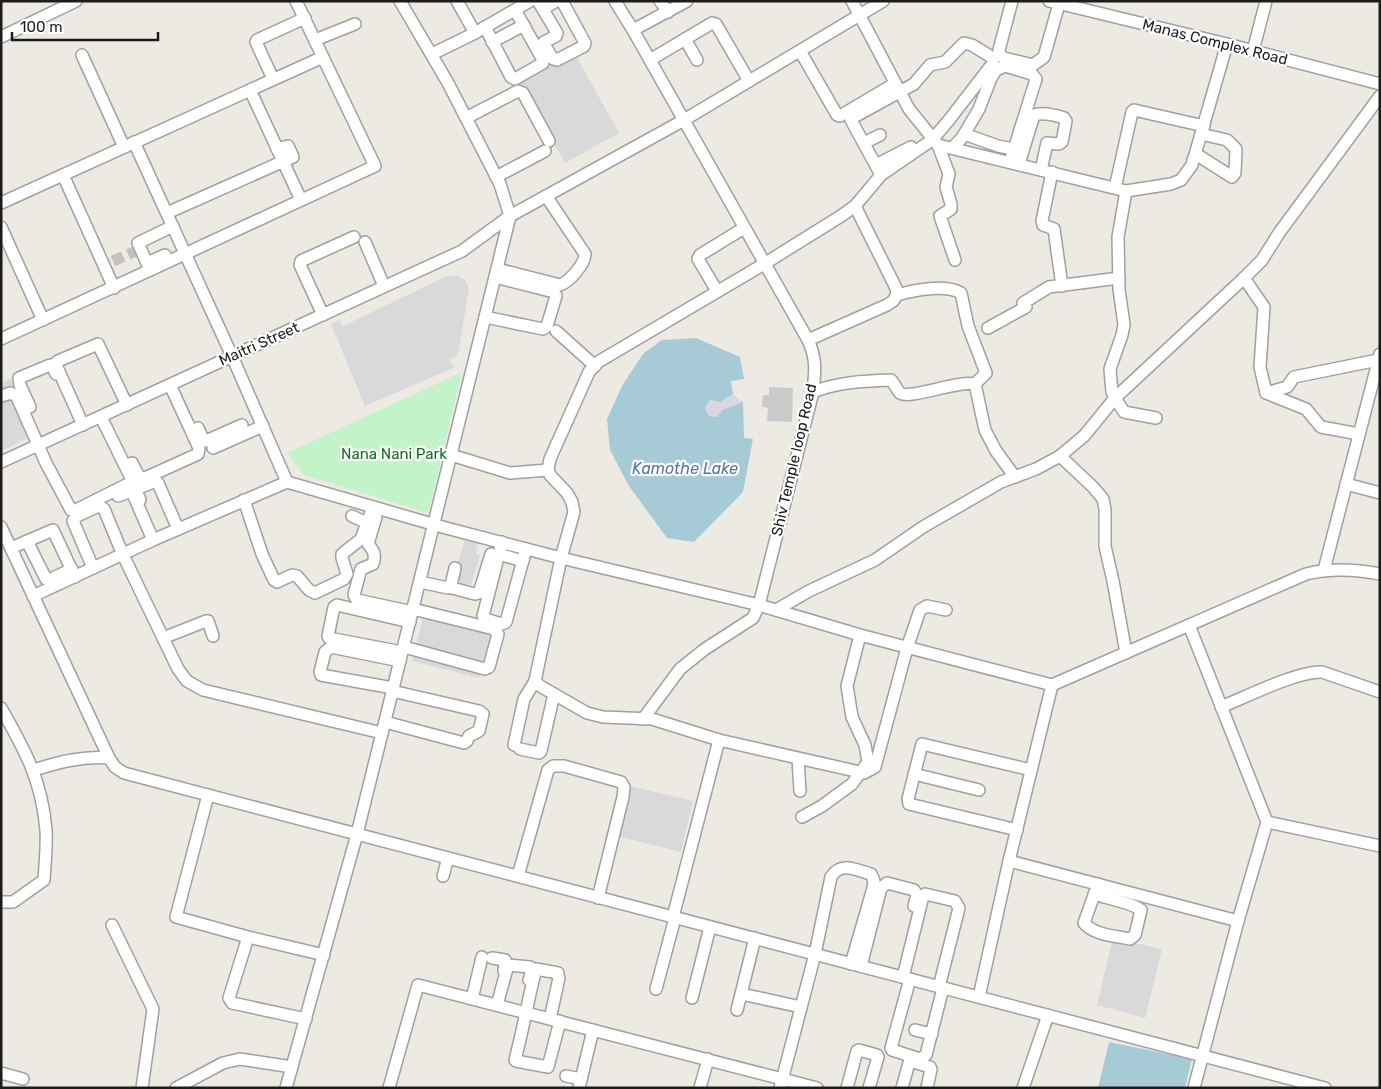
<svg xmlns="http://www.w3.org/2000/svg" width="1381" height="1089" viewBox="0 0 1381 1089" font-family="Rubik,sans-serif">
  <rect width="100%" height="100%" fill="#edeae3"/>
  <g fill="#dad9d9">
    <path d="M575,54L619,133L565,163L519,82Z"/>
    <path d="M457,275L465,280L469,288L458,355L449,360L455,367L365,406L331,324L339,320L343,326L445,277Z"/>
    <path d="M11,379L37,434L1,451V383Z"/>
    <path d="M466,537L478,540L476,554L480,556L471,585L452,580Z"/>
    <path d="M424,614L492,634L479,678L412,661Z"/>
    <path d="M630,786L693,801L681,852L616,836Z"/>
    <path d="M1113,938L1162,949L1145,1018L1097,1005Z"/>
  </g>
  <path fill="#cacaca" d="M769,387L793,388L792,422L767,421L768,408L762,407L763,395H769Z"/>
  <path fill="#c3f3c8" d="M462,372L428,513L304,475L287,453Z"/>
  <path fill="#d8d7e2" d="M733,394L743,402L722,410L717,417L709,416L705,407L710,400L720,402Z"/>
  <g fill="#a7cbd6">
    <path d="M696,338L740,357L744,379L731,381L733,394L720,402L710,400L705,408L709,416L717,417L722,410L743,402L744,438L753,439L743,492L694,542L667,538L629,486L610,450L607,419L623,384L643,354L662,340Z"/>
    <path d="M1109,1042L1192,1059L1185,1088H1098Z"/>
  </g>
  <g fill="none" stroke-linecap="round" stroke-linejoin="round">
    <path stroke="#c3c1bb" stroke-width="11" stroke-dasharray="11 5.5" stroke-linecap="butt" d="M113,261L136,251"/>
    <defs>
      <g id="minor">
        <path d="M457,1L475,33"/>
        <path d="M538,1L557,33L556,36L544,42V44L553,59L557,60L584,46L585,43L562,1"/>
        <path d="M615,1L633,30L808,340C817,359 815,372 813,392L759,605L753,618L705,649L680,669L643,719"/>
        <path d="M660,1L668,12"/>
        <path d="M852,1L909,109L938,145L1126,191L1171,184L1181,180L1192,165L1227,44"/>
        <path d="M1012,1L999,50L1000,55L1004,58L1033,65L1044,57L1059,4"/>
        <path d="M1049,1L1227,44L1380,84"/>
        <path d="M543,9L556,1"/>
        <path d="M485,27L511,77L515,79L543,63V60L515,10"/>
        <path d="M633,30L687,1"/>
        <path d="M1,37L76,1"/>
        <path d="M685,39L697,60"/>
        <path d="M315,40L355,24"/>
        <path d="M492,42L524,25"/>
        <path d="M800,51L837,115L840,116L894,84"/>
        <path d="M1253,51L1266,1"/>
        <path d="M432,54L475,33L530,1"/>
        <path d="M82,55L124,147"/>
        <path d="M650,60L712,23L716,24L749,81"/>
        <path d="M273,79L256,42L257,40L305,18"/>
        <path d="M250,90L301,200"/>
        <path d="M466,118L518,91L523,93L549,141"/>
        <path d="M964,134L998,146L1013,149"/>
        <path d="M134,142L232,356L287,482"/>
        <path d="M864,143L880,135"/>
        <path d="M938,145L949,174L946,187L951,204V209L940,216L955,260"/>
        <path d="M952,148L962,138L979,109L991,78L996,70L1005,66L1032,74L1036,79L1010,162"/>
        <path d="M1193,160L1196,154L1232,177L1235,173L1236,149L1227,140L1201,134"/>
        <path d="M1019,164L1034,115C1043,112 1055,115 1064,118L1066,121L1062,142L1059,144L1047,143L1041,170"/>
        <path d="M876,165L911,147"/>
        <path d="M1052,172L1042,221L1043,225L1054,229L1062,286"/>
        <path d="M63,175L114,288"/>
        <path d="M881,175L851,120L852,118L914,84L930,65L945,62L964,43L972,45L993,58V63L949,120L932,140L881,175L855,206L841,216L764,264L598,362L589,372L550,459L548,470L550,475L567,493L572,502L574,512L561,558L535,681L540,686L587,713L603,717L652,719L719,740L864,773L875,767L907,648L920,610L927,606L946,610"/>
        <path d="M496,177L545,151"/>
        <path d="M1115,188L1132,112L1134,110L1204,126"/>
        <path d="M1,203L323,57"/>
        <path d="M167,213L293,157L288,146L277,149"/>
        <path d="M1,227L43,320"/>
        <path d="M365,242L384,286"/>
        <path d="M147,263L165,255"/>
        <path d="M497,269L560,285C569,282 585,264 585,254L546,196"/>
        <path d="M150,270L138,243L173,226"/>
        <path d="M1244,278L1264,307L1260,367L1266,393L1306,409L1321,427L1359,434"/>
        <path d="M717,291L698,259L700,255L744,228"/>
        <path d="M897,295C914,290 945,284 961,293L968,326L986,373L975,384"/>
        <path d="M323,315L300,265L301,261L354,237"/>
        <path d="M485,317L543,329L547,326L556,296L554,292L495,277"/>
        <path d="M988,328L1026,307L1023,303L1049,287L1119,278"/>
        <path d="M556,331L595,366"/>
        <path d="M1,339L375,166L296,1"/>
        <path d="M808,340L887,305L893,301L897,295L896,288L855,206"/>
        <path d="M813,392C838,382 864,381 891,380C894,383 897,390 900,393C910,400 957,380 975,384L985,430L996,451L1015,477"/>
        <path d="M1266,393L1287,387L1294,377L1378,360"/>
        <path d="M1,396L11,393L17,397L46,463L71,510H76L132,482L131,478L101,417"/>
        <path d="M30,407L20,385L19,378L50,365H52L56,374"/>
        <path d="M1156,418L1124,412L1115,398L1244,278L1262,260L1279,233L1380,96"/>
        <path d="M83,425L57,367L56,363L58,361L98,344L127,405"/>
        <path d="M198,428L203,439L206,441L242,425"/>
        <path d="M213,448L263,426"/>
        <path d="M451,455L510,473L548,470"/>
        <path d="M1060,456L1093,487L1103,499L1105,509V546L1113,581L1126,653"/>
        <path d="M1,462L462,251L510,216L684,120L883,1"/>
        <path d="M132,463L139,477L145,478L198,454L199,448L170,385"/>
        <path d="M1346,484L1380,493"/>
        <path d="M118,496L129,492L133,494L153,540"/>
        <path d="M140,500L137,493L138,488L156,481L158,483L178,529"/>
        <path d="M244,500L262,554L274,580L277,582L292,575L297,576L309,590L315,593L344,579L347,574L342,558V554L361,539L373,507"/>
        <path d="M352,516L367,523"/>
        <path d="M376,517L368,544C374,551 376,555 373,564L361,569L354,595L357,600L413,612"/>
        <path d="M1,527L109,758L115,767L124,773L1325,1088"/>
        <path d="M27,541L46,579H51L72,569"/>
        <path d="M502,542L483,616L485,619L502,624L506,622L526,549"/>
        <path d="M11,548L53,530L75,577"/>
        <path d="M498,554L523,561"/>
        <path d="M93,568L73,521L77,516L99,506L104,509L123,555L178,669L187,681L203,690L382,733"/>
        <path d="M455,568L451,585L452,588L475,594L479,593L491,554"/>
        <path d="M1324,570L1380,354"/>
        <path d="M420,582L448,588"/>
        <path d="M33,596L153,540L287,482L446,528L561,558L759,605L860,635L1052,685L1306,574C1331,568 1354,569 1380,574"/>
        <path d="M776,610L809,591L875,560L923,527L1001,482L1036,469L1060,456L1084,436L1115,398L1112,392L1110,369L1122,335L1124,325L1119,289L1118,237L1126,191"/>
        <path d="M1189,625L1267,822L1238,921L1194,1088"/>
        <path d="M163,638L206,621H208L213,636"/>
        <path d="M404,647L485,669L489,667L498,634L494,629L413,609"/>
        <path d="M402,652L329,638L328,636L334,607L337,605L410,622"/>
        <path d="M393,688L321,675L320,672L325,652L331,647L400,661"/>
        <path d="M1221,707C1246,697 1297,671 1322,672L1380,692"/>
        <path d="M1,708C25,750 42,781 46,830C47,846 45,864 44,880L13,902H1"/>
        <path d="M385,722L464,743L467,741L469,736L479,731L483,714L479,711L392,691"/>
        <path d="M514,745L524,699L535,681"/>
        <path d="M520,749L539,753L541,751L554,694"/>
        <path d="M798,759L800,791"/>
        <path d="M34,770C59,762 82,756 109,758"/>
        <path d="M914,774L979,790"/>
        <path d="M208,795L176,917L248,937L324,955"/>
        <path d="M802,817L822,806L852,784L868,762L865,745L852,717L847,686L860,635"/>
        <path d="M1267,822L1380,846"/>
        <path d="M1017,830L909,804L908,799L922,744L1031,770"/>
        <path d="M1009,861L1238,921"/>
        <path d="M443,876L448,858"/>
        <path d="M518,876L548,770L553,766H564L621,782L624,787L623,797L598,898"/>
        <path d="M1094,894C1106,898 1133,903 1141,910L1135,935L1130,939C1115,936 1094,935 1084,923L1098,884"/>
        <path d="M673,917L719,740"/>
        <path d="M112,925L153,1009L142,1088"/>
        <path d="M248,937L229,998L232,1003L306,1019"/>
        <path d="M492,958L505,960L504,971"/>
        <path d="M861,966L881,888L887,883L914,890L917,895L914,906"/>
        <path d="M558,973L536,969C528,999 523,1030 515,1060L516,1061L548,1067L560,1021"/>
        <path d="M903,977L923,896L925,894L955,901L959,908L939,987"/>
        <path d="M910,979L891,1048L892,1050L920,1059L926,1055L943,988"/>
        <path d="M656,989L675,918"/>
        <path d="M746,995L801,1007"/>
        <path d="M979,997L1009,861L1052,685"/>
        <path d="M692,998L710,927"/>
        <path d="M472,999L482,957"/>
        <path d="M497,1005L508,965L530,967L532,969L529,980"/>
        <path d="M737,1010L755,938"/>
        <path d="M550,1019L559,978"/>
        <path d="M915,1030L932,1034"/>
        <path d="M1,1073L23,1079"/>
        <path d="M566,1076L581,1079"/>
        <path d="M176,1088L223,1063L240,1059L292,1067"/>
        <path d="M286,1088L357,834L510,216L500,184L448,83L400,1"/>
        <path d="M389,1088L418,985L817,1088"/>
        <path d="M579,1088L593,1030"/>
        <path d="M700,1088L708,1059"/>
        <path d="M780,1088L815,954L831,877C841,861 855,870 871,874L874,881L873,888L851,964"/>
        <path d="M847,1088L857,1051L859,1050L877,1055L878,1057L869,1088"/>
        <path d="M902,1088L909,1063L910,1061L930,1067L931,1069L927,1088"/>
        <path d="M1023,1088L1048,1015"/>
      </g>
    </defs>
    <use href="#minor" stroke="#a0a0a0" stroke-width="14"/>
    <use href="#minor" stroke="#fff" stroke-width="11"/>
  </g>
  <g text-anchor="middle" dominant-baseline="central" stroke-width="4.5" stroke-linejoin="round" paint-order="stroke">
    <g font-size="15" fill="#1c1c1c" stroke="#fff">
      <text transform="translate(1215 42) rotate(14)">Manas Complex Road</text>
      <text transform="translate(259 344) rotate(-24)">Maitri Street</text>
      <text transform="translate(794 460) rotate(-77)">Shiv Temple loop Road</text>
    </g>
    <g font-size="15" fill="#166f1f" stroke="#fff">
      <text x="394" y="454">Nana Nani Park</text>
    </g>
    <g font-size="16" font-style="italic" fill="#5378a2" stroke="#fff">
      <text x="685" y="468">Kamothe Lake</text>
    </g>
  </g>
  <rect width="1381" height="1089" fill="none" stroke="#1c1c1c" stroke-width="5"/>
  <path d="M12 32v8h146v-8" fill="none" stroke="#1c1c1c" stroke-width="2.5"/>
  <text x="20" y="32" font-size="15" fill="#1c1c1c" stroke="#ffffff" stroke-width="4" paint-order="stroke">100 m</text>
</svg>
